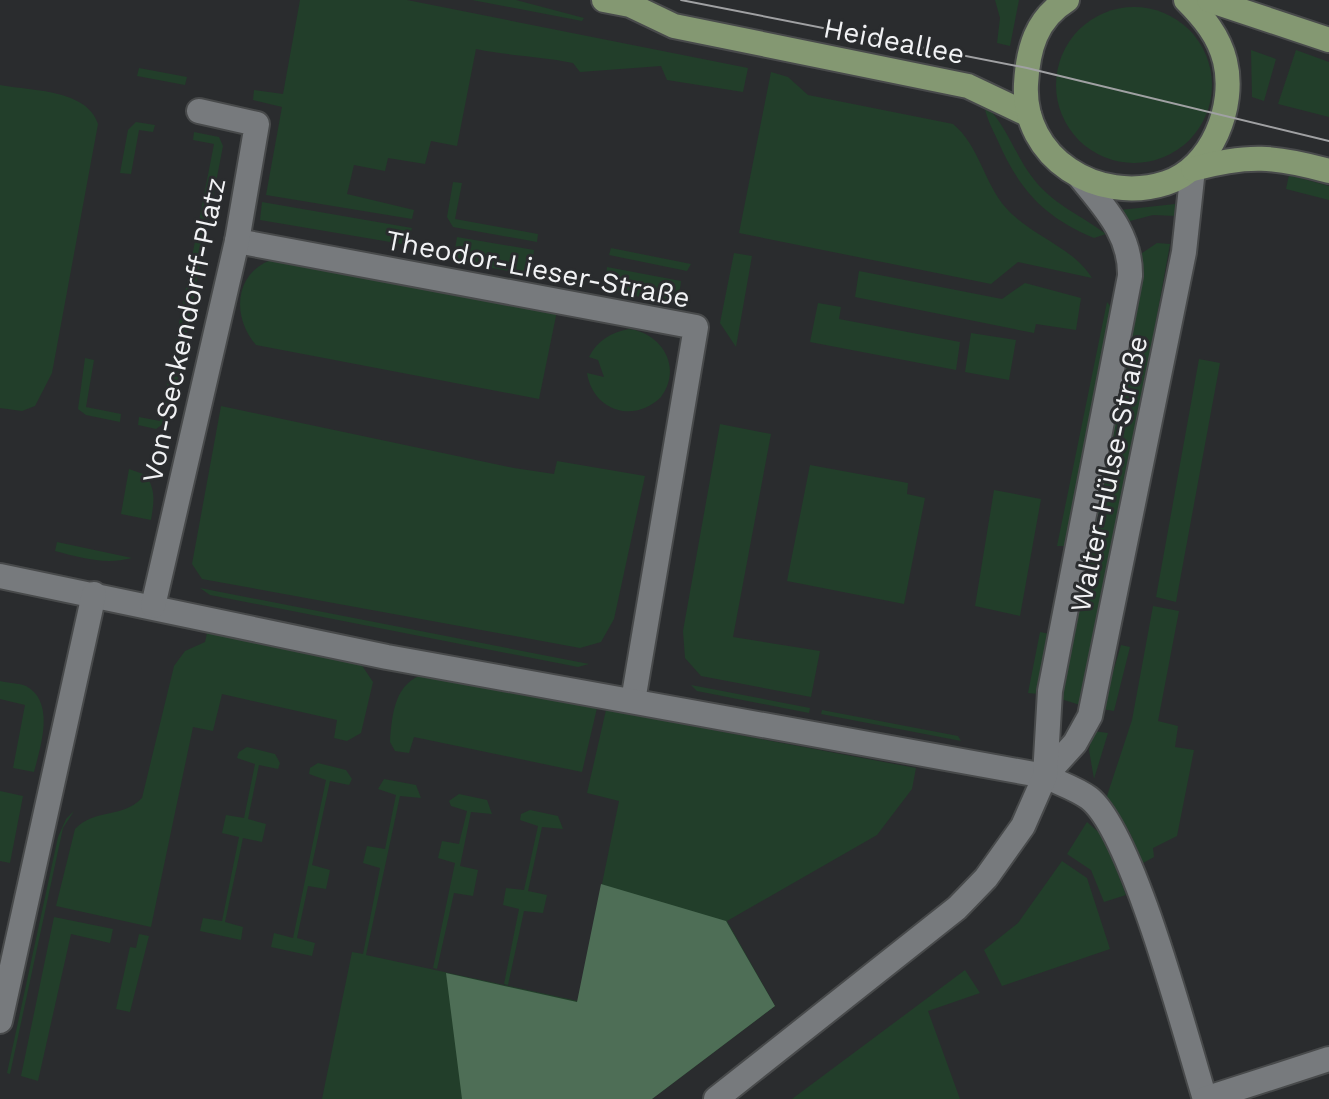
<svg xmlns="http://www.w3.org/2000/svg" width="1329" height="1099" viewBox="0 0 1329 1099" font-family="'Work Sans',sans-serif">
  <rect width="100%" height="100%" fill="#2a2c2e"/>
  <g fill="#223e2a">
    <path d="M300,0H407L748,68L743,92L667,80L661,66L580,72L573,63C540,56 509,56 476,49L457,146L431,141L425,164L388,158L385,171L354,165L347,194L414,210L412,219L266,195L282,107L253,100L254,90L283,94Z"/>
    <path d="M472,0H516L584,18L582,21Z"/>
    <path d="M995,0H1019L1010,46L997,43L1000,18Z"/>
    <circle cx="1134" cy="85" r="78"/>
    <path d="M1251,50L1276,59L1264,101L1252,97Z"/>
    <path d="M1296,50L1329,62V117L1278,104Z"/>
    <path d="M139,68L187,77L185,85L137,76Z"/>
    <path d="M771,72L788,77L808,95L953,124C979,145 984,183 1006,208C1031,236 1073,247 1092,278L1018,262L991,284L739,233Z"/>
    <path d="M0,85C31,91 87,89 98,124L52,373L35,406L22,411L0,408Z"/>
    <path d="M984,104C1008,126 1015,157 1036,182C1055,205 1082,216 1106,234L1094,238C1042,216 1019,189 997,139C991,126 986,117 984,104Z"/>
    <path d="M136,122L155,125L153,132L139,130L131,174L120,173L128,130Z"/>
    <path d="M194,132L219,137L223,146L170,419L156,429L138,425L139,417L160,421L214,144L193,140Z"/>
    <path d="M1289,175L1329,186V200L1286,189Z"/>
    <path d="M453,182L462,183L455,219L538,234L537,242L453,227L447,217Z"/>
    <path d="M262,202L412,228L408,245L260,220Z"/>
    <path d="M1175,204L1176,216L1153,215L1130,221L1120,210Z"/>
    <path d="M457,237L534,250L531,275L453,261Z"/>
    <path d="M1157,243L1170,244L1094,662L1080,705L1061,699L1142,273V253Z"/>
    <path d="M611,248L691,264L687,271L609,255Z"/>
    <path d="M734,253L752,256L736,347L720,323Z"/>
    <path d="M277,258L557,311L539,399L256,345C230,315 235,269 277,258Z"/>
    <path d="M607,267L681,281L678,304L604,290Z"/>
    <path d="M859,271L1002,299L1025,283L1081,298L1076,330L1036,324L1034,333L855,297Z"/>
    <path d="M1107,302L1111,307L1067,546H1057Z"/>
    <path d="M818,303L841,307L839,319L960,342L956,370L810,342Z"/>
    <path d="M629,329C662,333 683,368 661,397C634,424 593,411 587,373L604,377L598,360L589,357C597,341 611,332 629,329Z"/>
    <path d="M971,333L1016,340L1009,380L965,372Z"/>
    <path d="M85,358L94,360L86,407L121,414L120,422L86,415L78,409Z"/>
    <path d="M1199,359L1220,363L1176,602L1156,597Z"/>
    <path d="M221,406L514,468L554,474L557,461L645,476L614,619L601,642L580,648L202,579L192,564Z"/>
    <path d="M720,424L771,434L733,637L820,651L811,697L701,676L685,658L683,631Z"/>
    <path d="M810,465L908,483L907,494L925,498L904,604L787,581Z"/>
    <path d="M129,469L146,475C156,491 154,502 151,520L121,514Z"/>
    <path d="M994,490L1041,499L1020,616L975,606Z"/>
    <path d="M57,542L132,558C105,565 82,558 55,551Z"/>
    <path d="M200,588L589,664L578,667L210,595Z"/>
    <path d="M1153,606L1179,611L1158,721L1178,726L1175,747L1194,750L1177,836L1153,848L1154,857L1143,863L1129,831L1106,799L1132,720Z"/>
    <path d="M1040,632L1050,634L1039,694L1028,693Z"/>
    <path d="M207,633L361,664L373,682L361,733L347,741L334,738L337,720L222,694L213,731L193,727L151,927L56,906L75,829C95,808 122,819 142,798L174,666L185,651L205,642Z"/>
    <path d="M1121,645L1130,647L1114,711L1102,709Z"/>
    <path d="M425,674L597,708L582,772L414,737L409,753L395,751L390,742C392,713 395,682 425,674Z"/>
    <path d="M0,681C8,683 19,683 26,686C56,702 40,748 34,772L13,768L25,705L0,699Z"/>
    <path d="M691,685L810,708L809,713L697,691Z"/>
    <path d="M606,710L916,768L912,789L877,835L727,921L775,1006L652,1099H322L352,952L363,954L380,868L363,863L367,846L385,849L396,795L378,789L384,779L416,785L421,798L400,796L366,955L578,1001L619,801L587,793Z"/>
    <path d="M822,710L958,736L961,741L821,714Z"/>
    <path d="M1093,731L1108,733L1094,779L1089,750Z"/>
    <path d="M247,747L275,754L280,763L278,769L259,765L248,819L266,824L262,842L243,838L225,922L243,927L241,940L200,931L203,918L222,921L239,837L222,833L226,815L244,818L255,764L237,758L239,752Z"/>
    <path d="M318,763L346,770L352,779L349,785L330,781L312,865L330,870L326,889L308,886L297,938L315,943L312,956L271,947L274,933L293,938L326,780L309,774L310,768Z"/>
    <path d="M0,791L23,796L10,863L0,861Z"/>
    <path d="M459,794L487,800L492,814L471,812L460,866L478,870L473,896L454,893L437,969L433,968L455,863L438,858L442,841L459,844L467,811L451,806L449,801Z"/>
    <path d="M530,810L558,816L563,829L542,827L528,891L547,895L543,913L524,911L508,985L504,984L519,909L503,905L506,888L524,890L538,826L520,820L521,814Z"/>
    <path d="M74,811L63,828L10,1074L7,1073L58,837L66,819Z"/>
    <path d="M1087,822L1104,837L1126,895L1104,902L1091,870L1067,854Z"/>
    <path d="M1062,861L1087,878L1110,949L1002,986L984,950L1018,923Z"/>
    <path d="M54,917L113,929L110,943L71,934L38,1081L21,1076Z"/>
    <path d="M139,934L149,936L130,1012L116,1009L130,947L136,948Z"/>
    <path d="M965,970L980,993L928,1011L960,1099H792Z"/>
  </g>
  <path fill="#4e6e56" d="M601,884L726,921L775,1006L652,1099H462L446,973L577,1002Z"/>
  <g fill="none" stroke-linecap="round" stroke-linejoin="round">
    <defs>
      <g id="minor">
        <path d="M237,241L696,327L633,701"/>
        <path d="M0,576L387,657L1045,776C1059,783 1077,789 1089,798C1133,832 1186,1038 1205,1099"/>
        <path d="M153,606L237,241L257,124L199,111"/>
        <path d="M1045,776L1075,743L1090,716L1184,252L1193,169"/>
        <path d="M0,1021L94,594"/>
        <path d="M716,1099L957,908L986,878L1023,826L1045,776L1050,691L1130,276C1131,234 1104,207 1080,177"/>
        <path d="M1205,1099L1329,1059"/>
      </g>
      <g id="major">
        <path d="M604,0L630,5L674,26L968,86L1029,115"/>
        <path d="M1067,0C1036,19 1028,49 1026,84C1022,158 1098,205 1166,183C1212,168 1236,106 1225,61C1219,36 1203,17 1186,0"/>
        <path d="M1209,0L1329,40"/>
        <path d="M1193,169C1248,154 1275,156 1329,171"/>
      </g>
    </defs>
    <use href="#minor" stroke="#484a4b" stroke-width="28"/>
    <use href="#major" stroke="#484a4b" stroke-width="28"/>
    <use href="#minor" stroke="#777a7d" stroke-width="24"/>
    <use href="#major" stroke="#849872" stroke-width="24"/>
    <path stroke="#a0a1a3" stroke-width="2" d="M681,0L1027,68L1329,141"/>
  </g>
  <g text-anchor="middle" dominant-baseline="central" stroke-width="6" stroke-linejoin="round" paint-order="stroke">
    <g font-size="28" fill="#f1f2f4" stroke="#2a2c2e">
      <text transform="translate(894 41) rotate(11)">Heideallee</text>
      <text transform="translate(538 269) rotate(11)">Theodor-Lieser-Straße</text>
      <text transform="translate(184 330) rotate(-78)">Von-Seckendorff-Platz</text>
      <text transform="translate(1109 474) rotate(-78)">Walter-Hülse-Straße</text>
    </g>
  </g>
</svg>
